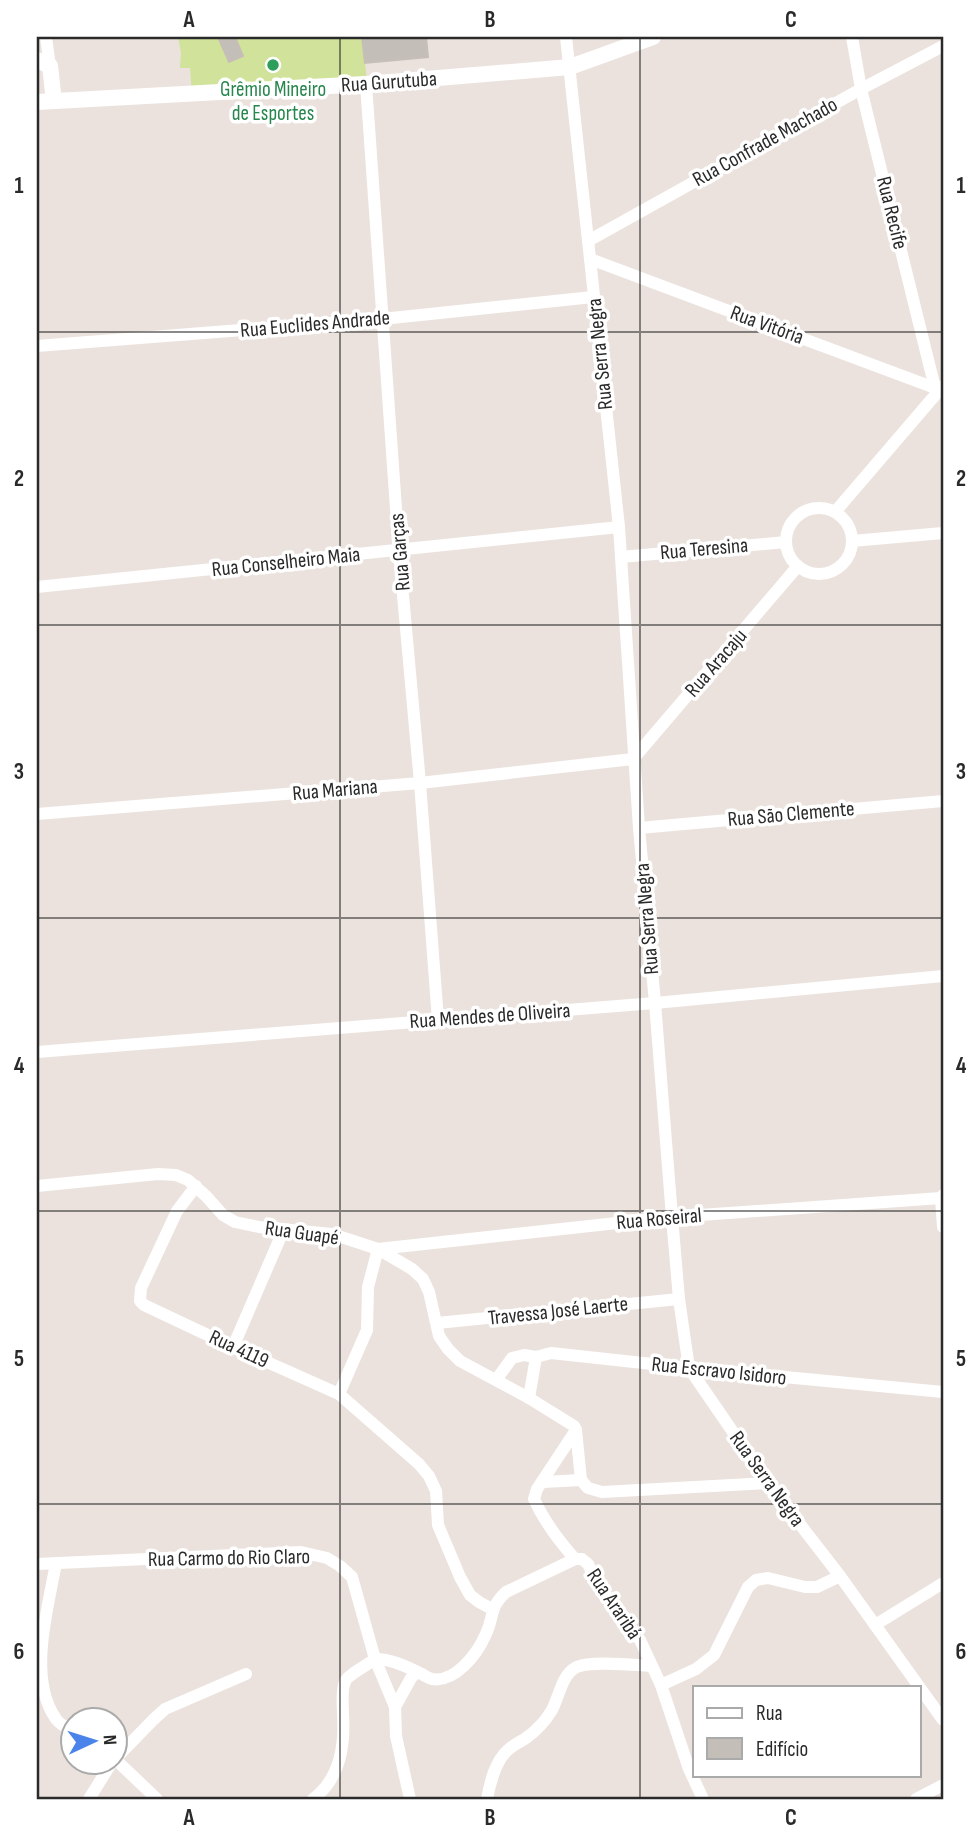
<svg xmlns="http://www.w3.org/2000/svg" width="980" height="1836" viewBox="0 0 980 1836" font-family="'Sofia Sans Condensed',sans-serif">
  <rect width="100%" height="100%" fill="#ebe2dd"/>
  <path fill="#d1e39a" d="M178,37H362L367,80L192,95L190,68H180L181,53Z"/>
  <g fill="#c3beb8" stroke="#c6beb7" stroke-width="2">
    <path d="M218,37H235L243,56L229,62Z"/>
    <path d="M362,37H426L428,57L365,63Z"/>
  </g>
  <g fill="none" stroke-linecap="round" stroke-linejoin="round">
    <g stroke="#fff" stroke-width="12">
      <path d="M46,37L50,66"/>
      <path d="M566,37L619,527L639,828L655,1003L672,1217L679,1299L689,1368L768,1483L840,1576L943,1720"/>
      <path d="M852,37L861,89L935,388"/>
      <path d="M366,84L399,551L420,783L438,1020"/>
      <path d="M588,241L861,89L943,46"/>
      <path d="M590,259L943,391"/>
      <path d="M37,346L382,319L593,297"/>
      <circle cx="819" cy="541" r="33"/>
      <path d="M835,512L943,386"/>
      <path d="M852,541L943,533"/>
      <path d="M621,557L786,542"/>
      <path d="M37,587L619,527"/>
      <path d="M37,814L420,783L633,759L798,566"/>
      <path d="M639,828L943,801"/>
      <path d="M37,1052L655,1003L943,976"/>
      <path d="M37,1186L158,1174L176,1175L188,1180L206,1196L223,1215L235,1222L259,1227L332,1234L378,1249L412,1269L423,1279L429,1292L439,1336L448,1349L460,1361L529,1398L574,1426L576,1430L581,1480"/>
      <path d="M196,1186L177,1211L141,1288L140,1301L144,1305L233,1347L339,1394L419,1464L429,1476L436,1491L438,1525L460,1577L470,1595L479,1602L492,1609"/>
      <path d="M943,1195L941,1198L943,1227"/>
      <path d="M437,1323L679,1299"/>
      <path d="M233,1347L284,1229"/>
      <path d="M496,1380L512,1358L524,1355L536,1357"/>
      <path d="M339,1394L367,1330L368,1287L378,1249L672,1217L941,1198"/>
      <path d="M529,1398L536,1357L551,1353L689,1368L943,1392"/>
      <path d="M576,1430L537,1489L534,1499C544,1521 559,1541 575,1559H582L588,1564L596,1580L619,1617L640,1640L661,1685L689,1769L703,1799"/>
      <path d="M543,1482L581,1480L588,1488L602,1492L768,1483"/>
      <path d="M56,1563C48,1609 27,1678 56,1719C60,1725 68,1728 74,1732"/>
      <path d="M37,1564L301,1552L327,1558L340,1566L352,1577L375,1659L395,1707L396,1736L410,1799"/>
      <path d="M875,1625L943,1583"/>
      <path d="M661,1685L696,1669L714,1655L748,1587L756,1580L768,1578L805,1587H817L840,1576"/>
      <path d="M395,1707L411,1678L417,1672"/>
      <path d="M116,1758L153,1720L165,1709L246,1674"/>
      <path d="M116,1760L157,1799"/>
      <path d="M89,1799L112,1762"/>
      <path d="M313,1799C340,1779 345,1746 343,1715C343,1705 341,1690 345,1682C347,1675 368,1665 375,1659C392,1659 407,1667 422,1674C425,1676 428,1678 432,1679C455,1683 477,1654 485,1636C495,1616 488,1609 506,1592L575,1559"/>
      <path d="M487,1799C490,1783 495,1761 508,1750C513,1745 520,1742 526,1738C536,1731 546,1720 552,1710C559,1697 562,1675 575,1668C588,1660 634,1665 651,1666"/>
      <path d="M916,1799L943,1785"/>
    </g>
    <g stroke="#fff" stroke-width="16">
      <path d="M37,60L50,66L54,101"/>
      <path d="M37,102L366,84L570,67L653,37"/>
    </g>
  </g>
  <path fill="none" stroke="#2a2a2a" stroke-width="2" stroke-opacity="0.55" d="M340,37V1799M640,37V1799M37,332H943M37,625H943M37,918H943M37,1211H943M37,1504H943"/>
  <circle fill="#2e9e5b" stroke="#fff" stroke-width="2.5" cx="273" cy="65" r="7"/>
  <g text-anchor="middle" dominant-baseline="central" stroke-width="7" stroke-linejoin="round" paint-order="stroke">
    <g font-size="21" fill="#2a2a2a" stroke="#fff">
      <text transform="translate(389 82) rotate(-4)">Rua Gurutuba</text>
      <text transform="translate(765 142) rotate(-29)">Rua Confrade Machado</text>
      <text transform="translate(892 213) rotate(76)">Rua Recife</text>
      <text transform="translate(315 324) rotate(-5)">Rua Euclides Andrade</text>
      <text transform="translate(767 325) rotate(20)">Rua Vitória</text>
      <text transform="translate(600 354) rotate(-96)">Rua Serra Negra</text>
      <text transform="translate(704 549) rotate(-5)">Rua Teresina</text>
      <text transform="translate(400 552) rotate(-95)">Rua Garças</text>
      <text transform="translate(286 562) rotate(-6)">Rua Conselheiro Maia</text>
      <text transform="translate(716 663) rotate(-49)">Rua Aracaju</text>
      <text transform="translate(335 790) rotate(-5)">Rua Mariana</text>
      <text transform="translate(791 814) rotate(-5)">Rua São Clemente</text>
      <text transform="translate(647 919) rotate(-95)">Rua Serra Negra</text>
      <text transform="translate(490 1016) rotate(-4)">Rua Mendes de Oliveira</text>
      <text transform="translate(659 1219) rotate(-5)">Rua Roseiral</text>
      <text transform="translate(302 1233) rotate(8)">Rua Guapé</text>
      <text transform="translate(558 1311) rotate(-6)">Travessa José Laerte</text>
      <text transform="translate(239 1349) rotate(25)">Rua 4119</text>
      <text transform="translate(719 1371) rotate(6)">Rua Escravo Isidoro</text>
      <text transform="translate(767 1479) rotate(54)">Rua Serra Negra</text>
      <text transform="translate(229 1558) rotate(-1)">Rua Carmo do Rio Claro</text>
      <text transform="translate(614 1604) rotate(56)">Rua Araribá</text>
    </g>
    <g font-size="21" fill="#27864d" stroke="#fff">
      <text x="273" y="89">Grêmio Mineiro<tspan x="273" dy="24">de Esportes</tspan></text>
    </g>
  </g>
  <rect width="980" height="1836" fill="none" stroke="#ffffff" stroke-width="77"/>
  <rect x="693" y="1686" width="228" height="91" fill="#ffffff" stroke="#aaaaaa" stroke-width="2"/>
  <rect x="707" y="1708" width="35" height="10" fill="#ffffff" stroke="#aaaaaa" stroke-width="2"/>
  <text x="756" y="1720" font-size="21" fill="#2a2a2a">Rua</text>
  <rect x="707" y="1738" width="35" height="21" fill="#c3beb8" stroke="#aaaaaa" stroke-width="2"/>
  <text x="756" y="1756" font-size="21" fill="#2a2a2a">Edifício</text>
  <g transform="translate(94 1741) rotate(86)"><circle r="33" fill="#ffffff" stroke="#aaaaaa" stroke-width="2"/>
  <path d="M0-5L12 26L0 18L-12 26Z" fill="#4a84ea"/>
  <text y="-10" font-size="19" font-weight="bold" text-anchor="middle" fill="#2a2a2a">N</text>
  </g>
  <rect x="38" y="38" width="904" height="1760" fill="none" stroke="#2a2a2a" stroke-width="2.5"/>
  <g font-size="23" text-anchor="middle" font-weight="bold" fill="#2a2a2a">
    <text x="189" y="27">A</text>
    <text x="490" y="27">B</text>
    <text x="791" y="27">C</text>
    <text x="19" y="193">1</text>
    <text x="961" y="193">1</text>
    <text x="19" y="486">2</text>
    <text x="961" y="486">2</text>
    <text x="19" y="779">3</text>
    <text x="961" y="779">3</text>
    <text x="19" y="1073">4</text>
    <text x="961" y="1073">4</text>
    <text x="19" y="1366">5</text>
    <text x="961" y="1366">5</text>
    <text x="19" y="1659">6</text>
    <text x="961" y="1659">6</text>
    <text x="189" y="1825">A</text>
    <text x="490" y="1825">B</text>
    <text x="791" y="1825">C</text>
  </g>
</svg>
